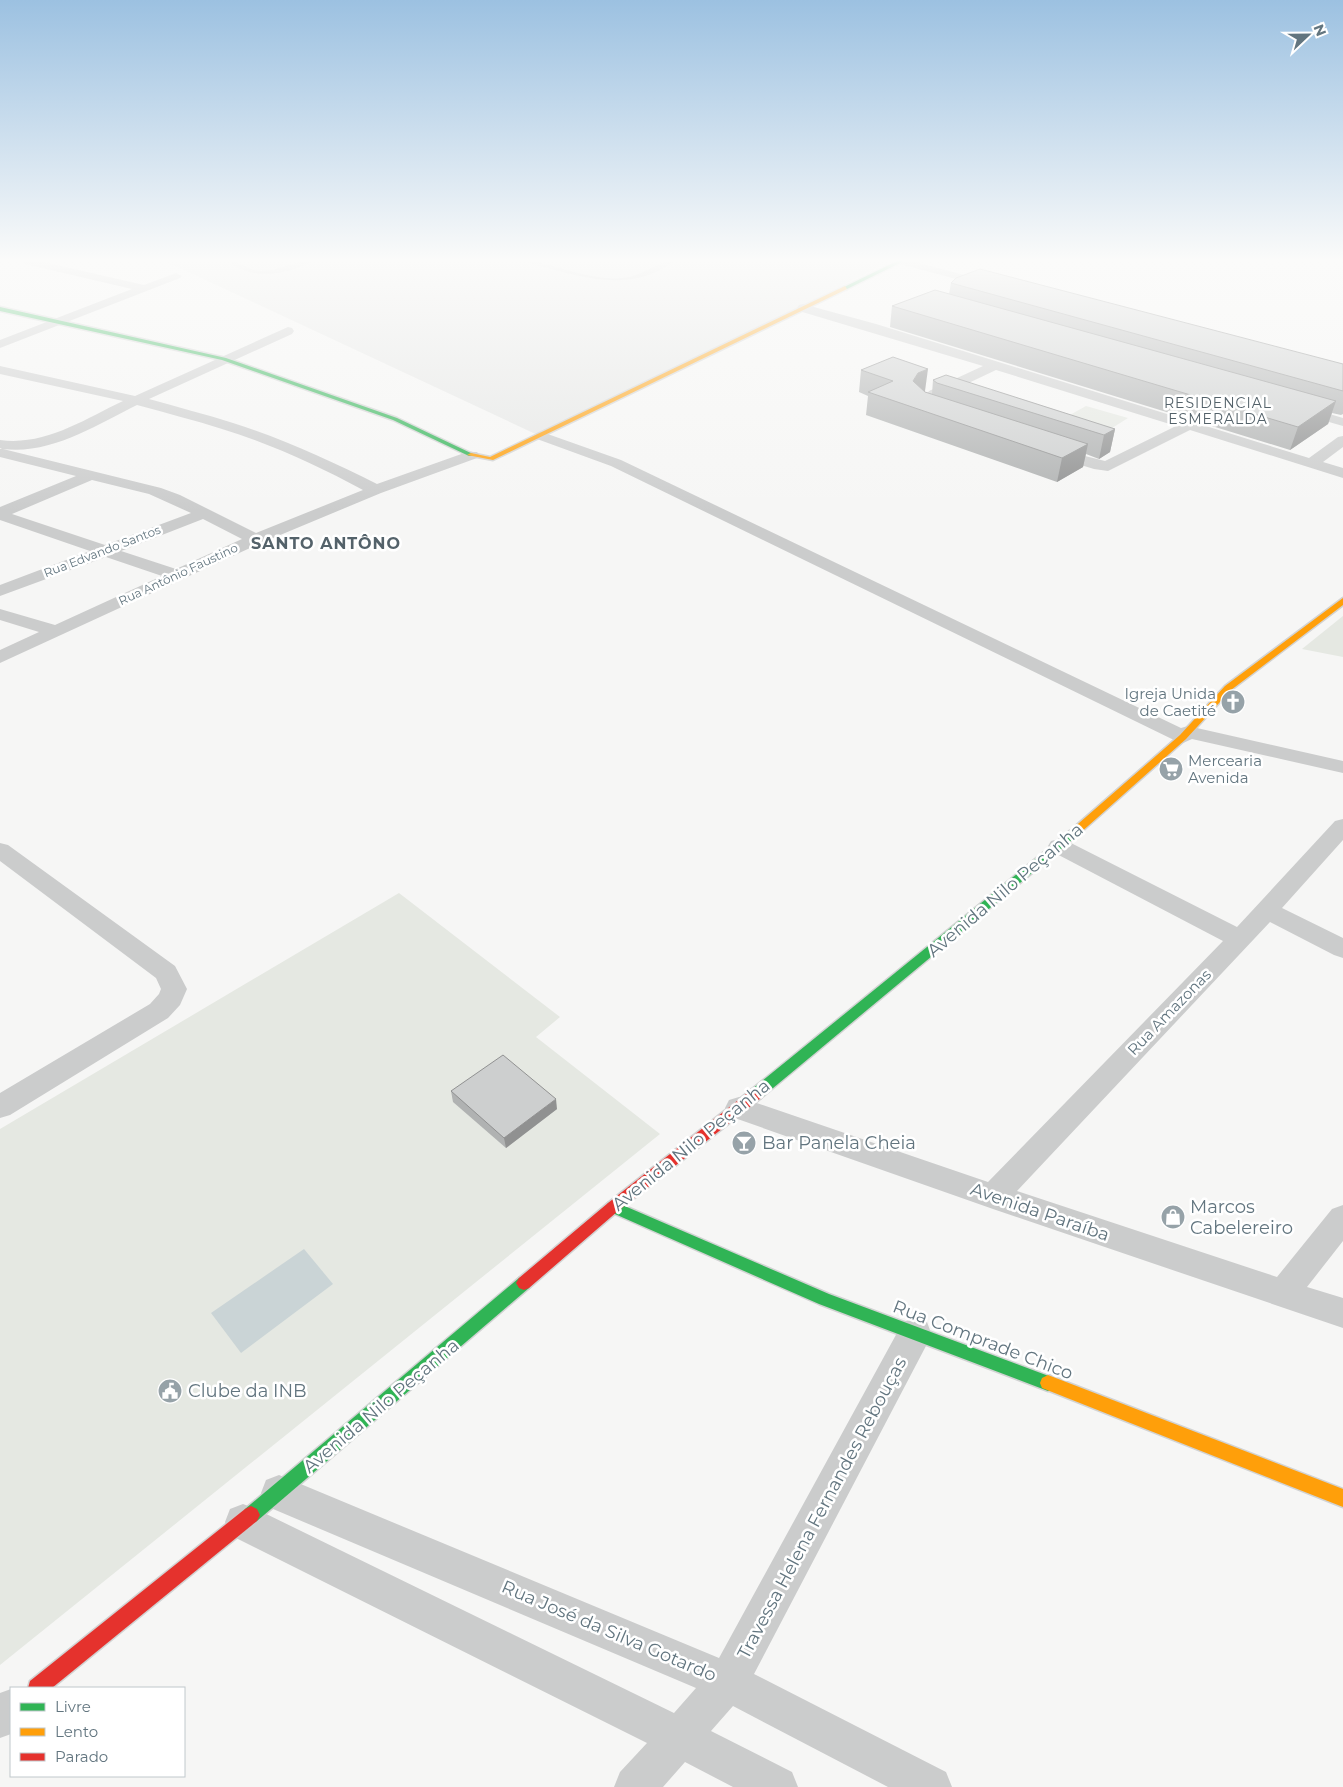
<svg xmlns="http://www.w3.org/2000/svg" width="1343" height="1787" viewBox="0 0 1343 1787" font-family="Montserrat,sans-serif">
  <rect width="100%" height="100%" fill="#f6f6f5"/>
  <path fill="#e6e7e6" d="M165,261H891L542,437Z"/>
  <g fill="#e5e8e2">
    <path d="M1086,406L1128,418L1093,440L1050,426Z"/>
    <path d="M1343,616V657L1302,649Z"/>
    <path d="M399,893L560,1017L536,1037L660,1134L0,1665V1129Z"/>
  </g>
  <path fill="#cad4d6" d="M304,1249L333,1284L241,1353L211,1313Z"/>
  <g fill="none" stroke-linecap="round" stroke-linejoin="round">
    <defs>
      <g id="fast">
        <path d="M897,261H904L847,289L842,288Z"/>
        <path d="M0,307L226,358L397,418L475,455L469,456L393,420L222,360L0,311Z"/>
        <path d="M1075,829L1080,832L1079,834L761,1098L756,1099L751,1098L749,1094L751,1090L1071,830Z"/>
        <path d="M613,1201L829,1294L1054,1378L1056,1383L1054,1388L1048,1391L819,1304L608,1211L606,1207L608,1203Z"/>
        <path d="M524,1276L529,1278L532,1283L529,1288L257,1521L251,1524L245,1521L242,1515L245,1509L519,1278Z"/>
      </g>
      <g id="slow">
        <path d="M845,286L847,289L493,460L467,455L471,453L490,457Z"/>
        <path d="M1343,598V605L1231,690L1186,739L1079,834H1071L1070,832L1071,830L1180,735L1225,686Z"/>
        <path d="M1048,1375L1343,1489V1507L1042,1388L1040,1383L1042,1378Z"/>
      </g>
      <g id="jam">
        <path d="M756,1089L761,1090L763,1094L761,1098L618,1211L529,1288L524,1290L519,1288L516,1283L519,1278L608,1203L751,1090Z"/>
        <path d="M251,1506L257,1509L260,1515L257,1521L52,1688H28L30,1681L245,1509Z"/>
      </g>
    </defs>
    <use href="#fast" stroke="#d2d3d3" stroke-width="3"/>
    <use href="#slow" stroke="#d2d3d3" stroke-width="3"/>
    <use href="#jam" stroke="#d2d3d3" stroke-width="3"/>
    <g fill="#cbcccc" fill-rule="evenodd">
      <path d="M229,261C240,261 248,270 260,271C278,271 294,261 312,261C289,275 250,281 229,261Z"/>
      <path d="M525,261H534C564,268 600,283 630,277C645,273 659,261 675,261C637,288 601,282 559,271C548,268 535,266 525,261Z"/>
    </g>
    <g fill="#cbcccc" fill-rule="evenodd">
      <path d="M20,261H39L144,285L176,273L182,276L180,278L0,348V340L132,289L25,264Z"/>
      <path d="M895,261H912L994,283L996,285L990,288L896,263Z"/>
      <path d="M803,304L876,324L1309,458L1338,437L1343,436V447L1323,462L1343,468V478L1190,430L1108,471L1094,469L1048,455L1046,452L1048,449L1053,448L1105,461L1176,426L996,370L939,397H929L927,394L929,391L983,366L799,311L797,308L799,305Z"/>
      <path d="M288,327L292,328L294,331L292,334L149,399C177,407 205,414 233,423C283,439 331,461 377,484L467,452H477L479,455L477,458L381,493L261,543L0,663V650L39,632L0,620V609L55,625L162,576L106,557L0,596V585L90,551L0,520V507L76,476L0,457V449H2L0,448V440C45,446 83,420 123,401L0,374V366L135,396ZM137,405C166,413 194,420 222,429C271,444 318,466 363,490L256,533L180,495L161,488L3,449C51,455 96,425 137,405ZM92,480L149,494L191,513L105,545L12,514ZM203,519L242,539L176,569L121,551Z"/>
      <path d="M1299,405L1343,418V426L1294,412L1292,409L1294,406Z"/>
      <path d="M542,432L621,460L1181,728L1188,726L1343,761V773L1192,739L1183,743L1176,741L611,466L537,439L535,436L537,433Z"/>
      <path d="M1343,819V840L1282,908L1343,938V958L1334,955L1270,922L1017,1191L1277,1277L1332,1209L1343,1205V1241L1307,1287L1343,1298V1328L993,1209L729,1116L725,1108L729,1100L739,1097L988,1182L1223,941L1051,851L1048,846L1051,841L1059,839L1067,841L1237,927L1335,821Z"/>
      <path d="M0,843L8,845L175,966L187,989L180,1005L168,1018L10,1115L0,1118V1093L150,1004L159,994L161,989L156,978L0,861Z"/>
      <path d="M915,1318L927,1322L931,1333L927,1344L754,1674L946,1772L952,1787H888L733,1706L711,1731L792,1772L798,1787H733L685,1762L663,1787H614L620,1772L647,1743L230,1535L225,1522L230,1509L243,1504L256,1509L674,1713L696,1688L266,1506L261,1493L266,1480L279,1475L719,1658L903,1322Z"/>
      <path d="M11,1689V1734L0,1738V1693Z"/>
    </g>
    <use href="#fast" fill="#30b455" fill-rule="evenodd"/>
    <use href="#slow" fill="#ff9f0a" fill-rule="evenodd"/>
    <use href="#jam" fill="#e5322d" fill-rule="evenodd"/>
  </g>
  <g fill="#b0b2b2">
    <path d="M951,283L1343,364V414L1341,415L1332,413L1328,424L1290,450L890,327L892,306L949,294Z"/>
    <path d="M861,370L925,391H924L925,392L932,394L933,380L1115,429L1110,452L1099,459L1086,454L1083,467L1057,482L866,415L868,396L859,392Z"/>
    <path d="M451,1091L557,1109L506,1148L453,1102Z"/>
  </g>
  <g fill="#909191">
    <path d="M928,369L925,391L915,395L913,381L918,373Z"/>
    <path d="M1336,401L1328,424L1290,450L1298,427Z"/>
    <path d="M1115,429L1110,452L1099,459L1104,435Z"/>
    <path d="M1088,444L1083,467L1057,482L1062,458Z"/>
    <path d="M556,1099L557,1109L506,1148L504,1138Z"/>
  </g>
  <g fill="#cdcfcf" stroke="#909191">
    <path d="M980,269L1343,364V391L951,283L956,278Z"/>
    <path d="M935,290L1336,401L1298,427L892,306Z"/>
    <path d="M893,357L928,369L918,373L913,381L925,392L1088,444L1062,458L868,392L893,381L861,370Z"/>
    <path d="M946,375L1115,429L1104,435L937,383L933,380Z"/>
    <path d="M503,1055L556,1099L504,1138L451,1091Z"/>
  </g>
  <linearGradient id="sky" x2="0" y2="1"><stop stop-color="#9cc1e1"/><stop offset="0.51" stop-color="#fbfbfa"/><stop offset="1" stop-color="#fbfbfa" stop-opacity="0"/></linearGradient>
  <rect width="1343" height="511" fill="url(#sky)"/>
  <defs>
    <symbol id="church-disc" viewBox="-11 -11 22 22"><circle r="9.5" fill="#96a2a8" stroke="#fff"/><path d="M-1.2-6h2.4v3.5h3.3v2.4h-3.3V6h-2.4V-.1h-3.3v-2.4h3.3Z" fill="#fff"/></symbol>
    <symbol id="supermarket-disc" viewBox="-11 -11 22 22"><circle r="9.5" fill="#96a2a8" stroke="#fff"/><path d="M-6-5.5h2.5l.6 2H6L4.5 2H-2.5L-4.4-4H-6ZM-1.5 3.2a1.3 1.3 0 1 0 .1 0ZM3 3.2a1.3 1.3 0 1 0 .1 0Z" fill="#fff"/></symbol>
    <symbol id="bar-disc" viewBox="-11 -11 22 22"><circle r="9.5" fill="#96a2a8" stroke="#fff"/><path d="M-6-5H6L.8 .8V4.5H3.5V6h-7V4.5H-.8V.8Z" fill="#fff"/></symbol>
    <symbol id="shop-disc" viewBox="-11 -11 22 22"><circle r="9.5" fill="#96a2a8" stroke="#fff"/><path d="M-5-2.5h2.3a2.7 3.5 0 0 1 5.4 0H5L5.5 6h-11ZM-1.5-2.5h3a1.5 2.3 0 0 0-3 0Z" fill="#fff"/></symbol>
    <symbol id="civic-disc" viewBox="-11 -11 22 22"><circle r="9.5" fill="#96a2a8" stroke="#fff"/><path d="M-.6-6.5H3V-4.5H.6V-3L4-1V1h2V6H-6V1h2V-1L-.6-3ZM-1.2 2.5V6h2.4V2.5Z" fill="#fff"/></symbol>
  </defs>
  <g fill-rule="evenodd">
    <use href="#church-disc" x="1219" y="688" width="28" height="28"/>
    <use href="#supermarket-disc" x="1157" y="755" width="28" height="28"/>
    <use href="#bar-disc" x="730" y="1129" width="28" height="28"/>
    <use href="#shop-disc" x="1159" y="1203" width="28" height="28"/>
    <use href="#civic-disc" x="156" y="1377" width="28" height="28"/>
  </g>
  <g text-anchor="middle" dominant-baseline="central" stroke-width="5" stroke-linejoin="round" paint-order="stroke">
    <g font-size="12" fill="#62757f" stroke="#fff">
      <text transform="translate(102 551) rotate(-21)">Rua Edvando Santos</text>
      <text transform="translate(178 574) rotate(-25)">Rua Antônio Faustino</text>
    </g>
    <g font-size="14" letter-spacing="1" fill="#54626a" stroke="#fff">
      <text x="1218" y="403">RESIDENCIAL<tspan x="1218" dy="16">ESMERALDA</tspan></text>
    </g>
    <g font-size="15" fill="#62757f" stroke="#fff" text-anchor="end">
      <text x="1216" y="693">Igreja Unida<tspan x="1216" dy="17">de Caetité</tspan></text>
      <text x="1188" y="760" text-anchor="start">Mercearia<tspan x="1188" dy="17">Avenida</tspan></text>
    </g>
    <g font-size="15" fill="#62757f" stroke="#fff">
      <text transform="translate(1169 1012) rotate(-46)">Rua Amazonas</text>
    </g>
    <g font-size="16" font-weight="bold" letter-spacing="1" fill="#54626a" stroke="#fff">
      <text x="326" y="543">SANTO ANTÔNO</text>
    </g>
    <g font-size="18" fill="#62757f" stroke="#fff">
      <text transform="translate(1005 890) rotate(-40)">Avenida Nilo Peçanha</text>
      <text transform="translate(691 1145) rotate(-39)">Avenida Nilo Peçanha</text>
      <text transform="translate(1040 1212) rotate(19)">Avenida Paraíba</text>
      <text transform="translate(983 1340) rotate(21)">Rua Comprade Chico</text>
      <text transform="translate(381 1406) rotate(-40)">Avenida Nilo Peçanha</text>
      <text transform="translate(822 1508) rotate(-62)">Travessa Helena Fernandes Rebouças</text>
      <text transform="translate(609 1631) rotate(23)">Rua José da Silva Gotardo</text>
    </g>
    <g font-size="18" fill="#62757f" stroke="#fff" text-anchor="start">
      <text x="762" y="1143">Bar Panela Cheia</text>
      <text x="1190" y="1207">Marcos<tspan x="1190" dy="21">Cabelereiro</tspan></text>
      <text x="188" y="1391">Clube da INB</text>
    </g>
  </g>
  <rect x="10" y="1687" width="175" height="90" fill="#ffffff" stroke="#c0c8cc"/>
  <rect x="20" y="1703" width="25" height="8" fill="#30b455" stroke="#c0c8cc"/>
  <text x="55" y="1712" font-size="15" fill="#62757f">Livre</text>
  <rect x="20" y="1728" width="25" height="8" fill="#ff9f0a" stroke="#c0c8cc"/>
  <text x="55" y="1737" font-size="15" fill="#62757f">Lento</text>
  <rect x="20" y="1753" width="25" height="8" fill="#e5322d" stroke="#c0c8cc"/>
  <text x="55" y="1762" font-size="15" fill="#62757f">Parado</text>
  <g transform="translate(1308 35) rotate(68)" stroke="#ffffff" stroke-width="4" paint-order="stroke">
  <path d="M0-4L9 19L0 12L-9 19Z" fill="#62757f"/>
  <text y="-8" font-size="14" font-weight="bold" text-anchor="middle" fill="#62757f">N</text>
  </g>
</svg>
